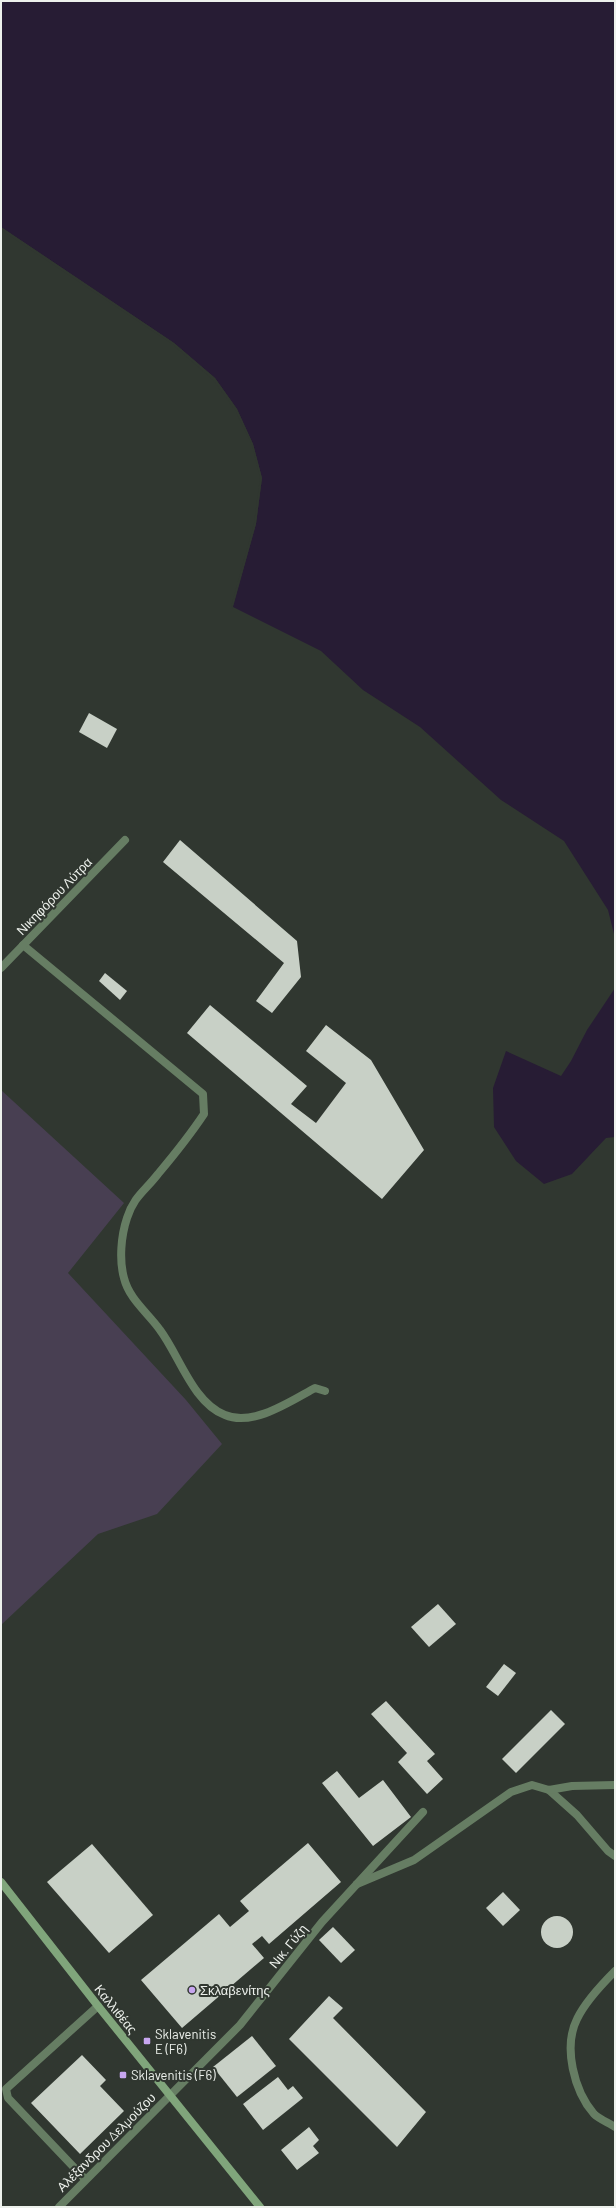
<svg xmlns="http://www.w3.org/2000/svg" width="616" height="2208" viewBox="0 0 616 2208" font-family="Barlow,sans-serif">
  <rect width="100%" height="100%" fill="#303730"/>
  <path fill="#483f52" d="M1,1090L124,1203L68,1273L186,1400L222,1444L157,1514L98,1534L1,1625Z"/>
  <g fill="#271c34">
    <path d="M1,1H615V938L608,910L564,841L501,800L420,727L363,690L321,651L233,607L256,524L262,478L253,444L237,409L215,378L174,343L1,227Z"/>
    <path d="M615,988V1137L606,1138L572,1174L544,1184L516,1161L494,1127L493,1088L506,1051L561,1076L571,1061L587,1030Z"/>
  </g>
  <path fill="#303730" d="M1,227L174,343L215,378L237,409L253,444L262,478L256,524L232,609L231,607L254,523L260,478L252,445L235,410L213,380L172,344L1,230Z"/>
  <g fill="#c8d0c6">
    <path d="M89,713L117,729L107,748L79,732Z"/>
    <path d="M180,840L297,941L301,977L272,1013L256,1001L284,963L163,862Z"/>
    <path d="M105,973L127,991L120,1000L99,981Z"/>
    <path d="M210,1005L307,1086L291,1104L316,1123L346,1083L306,1051L326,1025L371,1060L424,1150L382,1199L187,1033Z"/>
    <path d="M438,1604L456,1624L429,1647L411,1627Z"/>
    <path d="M504,1664L516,1673L498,1696L486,1687Z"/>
    <path d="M386,1701L435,1754L427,1761L443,1779L427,1794L398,1762L407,1753L371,1714Z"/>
    <path d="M551,1710L565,1724L516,1773L502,1759Z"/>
    <path d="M337,1771L359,1798L383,1780L411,1817L373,1846L322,1783Z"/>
    <path d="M308,1843L341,1882L269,1944L262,1936L252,1944L264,1958L182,2028L141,1980L219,1914L230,1927L249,1911L240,1901Z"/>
    <path d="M92,1844L153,1915L109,1953L47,1882Z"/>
    <path d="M503,1892L520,1910L503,1926L486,1908Z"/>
    <circle cx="557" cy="1932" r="16"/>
    <path d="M333,1927L355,1950L341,1963L319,1940Z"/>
    <path d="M329,1996L343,2008L333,2018L426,2112L397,2147L289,2039Z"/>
    <path d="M252,2036L276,2066L237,2097L213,2067Z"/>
    <path d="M82,2055L106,2080L100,2086L124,2111L80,2154L31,2103Z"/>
    <path d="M278,2077L288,2090L293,2086L303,2098L263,2130L243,2104Z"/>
    <path d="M309,2127L319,2140L313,2146L319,2153L297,2170L281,2150Z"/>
  </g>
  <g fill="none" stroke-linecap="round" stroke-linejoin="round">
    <g stroke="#667d63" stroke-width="8">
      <path d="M23,945L203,1094L204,1114C190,1135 174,1155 158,1174C145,1191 134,1196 127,1218C121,1236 119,1260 124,1278C129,1299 148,1313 160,1330C179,1355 193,1403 225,1415C253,1427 291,1401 315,1388L325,1391"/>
      <path d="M549,1790L577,1815L608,1851L615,1856"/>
      <path d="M357,1884L414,1860L511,1792L532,1785L549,1790L572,1786L615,1785"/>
      <path d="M615,1971C602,1984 585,2002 577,2019C563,2047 574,2091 594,2114C599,2119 609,2123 615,2127"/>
      <path d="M85,2179L8,2098L6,2089L98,2006"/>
    </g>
    <g stroke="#667d63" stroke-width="8">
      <path d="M1,968L125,840"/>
      <path d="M59,2207L240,2025L322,1922L423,1812"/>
    </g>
    <path stroke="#80a57b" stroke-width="8" d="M1,1882L98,2006L260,2207"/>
  </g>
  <g fill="#c7a6ef" stroke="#303730" stroke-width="1.5">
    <circle cx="192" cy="1990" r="4"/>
    <rect x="143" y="2037" width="8" height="8" rx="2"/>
    <rect x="119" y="2071" width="8" height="8" rx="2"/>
  </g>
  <g text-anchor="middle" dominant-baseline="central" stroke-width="4" stroke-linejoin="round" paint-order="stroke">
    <g font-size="13" fill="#edf1ec" stroke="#303730">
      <text transform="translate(54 896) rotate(-46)">Νικηφόρου Λύτρα</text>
      <text transform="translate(288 1946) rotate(-51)">Νικ. Γύζη</text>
      <text transform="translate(116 2009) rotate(51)">Καλλιθέας</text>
      <text transform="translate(106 2142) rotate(-45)">Αλέξανδρου Δελμούζου</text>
    </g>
    <g font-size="13" fill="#edf1ec" stroke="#303730" text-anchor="start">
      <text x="200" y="1990">Σκλαβενίτης</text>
      <text x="155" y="2034">Sklavenitis<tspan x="155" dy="15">E (F6)</tspan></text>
      <text x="131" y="2075">Sklavenitis (F6)</text>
    </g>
  </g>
  <rect width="616" height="2208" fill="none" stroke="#edf1ec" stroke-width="4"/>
</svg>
